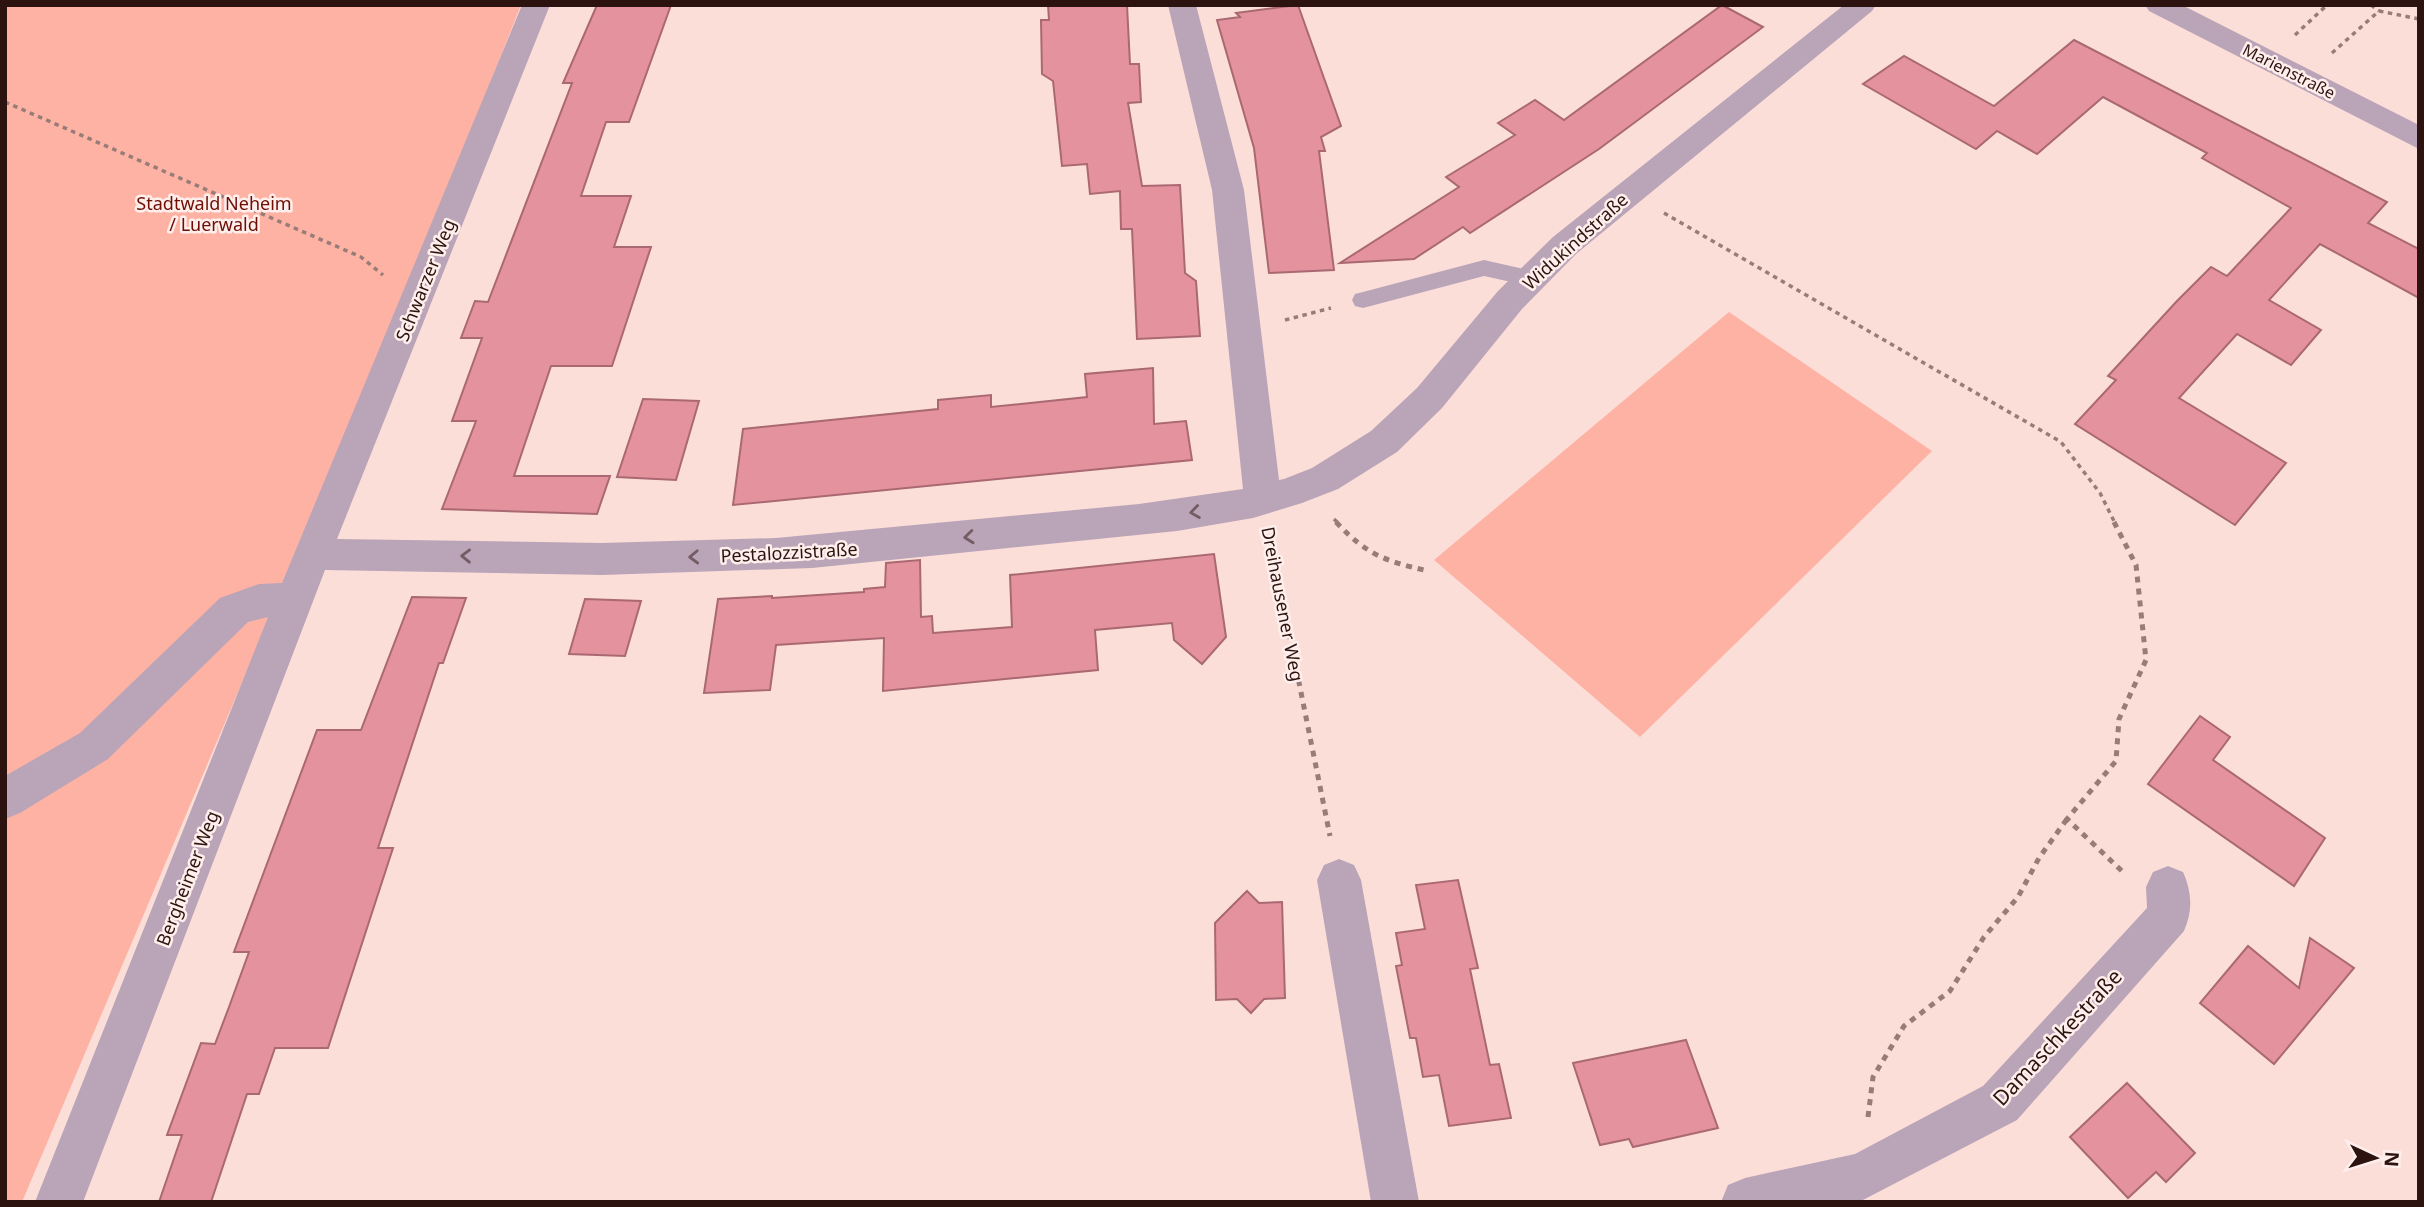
<svg xmlns="http://www.w3.org/2000/svg" width="2424" height="1207" viewBox="0 0 2424 1207" font-family="'Noto Sans',sans-serif">
  <rect width="100%" height="100%" fill="#fcded9"/>
  <g fill="#feb2a4">
    <path d="M5,5H521L401,307L22,1202H5Z"/>
    <path d="M1729,312L1932,451L1640,737L1434,560Z"/>
  </g>
  <g fill="#e4929e" stroke="#aa6972" stroke-width="2">
    <path d="M597,5H671L629,122H606L581,196H631L614,247H651L612,366H551L514,476H610L597,514L442,509L476,421H452L482,338H461L475,301L488,302L572,83H563Z"/>
    <path d="M1048,5H1127L1130,64H1139L1141,102L1128,103L1142,186L1180,185L1185,273L1196,281L1200,336L1137,339L1132,229H1121L1120,191L1090,194L1087,164L1062,166L1053,81L1042,74L1041,20H1049Z"/>
    <path d="M1298,5L1341,126L1321,137L1325,151H1319L1334,270L1269,273L1254,148L1217,20L1240,17L1236,13Z"/>
    <path d="M1722,5L1763,27L1599,149L1470,233L1463,227L1414,259L1340,263L1459,187L1446,177L1515,135L1498,123L1535,100L1564,120Z"/>
    <path d="M2074,40L2387,202L2368,223L2419,249V298L2320,244L2269,300L2321,330L2291,365L2237,334L2179,398L2286,463L2235,525L2075,424L2116,380L2108,376L2177,301L2211,267L2227,276L2291,208L2202,158L2207,153L2103,97L2037,154L1997,131L1976,149L1863,84L1904,56L1994,106Z"/>
    <path d="M1153,368L1154,424L1186,421L1192,460L733,505L743,429L938,409V400L991,395V407L1087,397L1085,374Z"/>
    <path d="M643,399L699,401L676,480L617,477Z"/>
    <path d="M1214,554L1226,637L1202,664L1174,640L1172,623L1095,630L1098,670L883,691L884,638L776,645L770,690L704,693L718,599L772,596V598L864,592V589L885,587L886,563L920,560L921,617L932,616L933,633L1012,627L1010,575Z"/>
    <path d="M412,597L466,598L443,663H439L378,848H393L328,1048H275L259,1094H247L211,1202H159L182,1135H167L201,1043L215,1044L229,1007L249,952H234L317,730H361Z"/>
    <path d="M585,599L641,601L625,656L569,654Z"/>
    <path d="M2200,716L2230,737L2213,760L2325,838L2294,886L2148,784Z"/>
    <path d="M1458,880L1478,968L1470,969L1490,1065L1499,1064L1511,1118L1449,1126L1439,1075L1423,1077L1416,1038H1410L1396,966L1402,965L1396,933L1425,929L1416,885Z"/>
    <path d="M1247,891L1259,903L1282,902L1285,998L1264,999L1251,1013L1237,999L1216,1000L1215,923Z"/>
    <path d="M2310,938L2354,968L2274,1064L2200,1003L2248,946L2299,988Z"/>
    <path d="M1686,1040L1718,1128L1633,1147L1629,1139L1600,1145L1573,1063Z"/>
    <path d="M2127,1083L2195,1153L2166,1182L2156,1172L2128,1198L2070,1137Z"/>
  </g>
  <g fill="none" stroke-linecap="round" stroke-linejoin="round">
    <g stroke="#977c77" stroke-width="3.5" stroke-dasharray="4.5 4.5" stroke-linecap="butt">
      <path d="M2371,5L2379,11"/>
      <path d="M2295,35L2327,5"/>
      <path d="M2332,53L2379,11L2419,19"/>
      <path d="M5,102L361,257L383,275"/>
      <path d="M1664,213L2061,442L2100,493L2115,523"/>
      <path d="M1285,320L1331,308"/>
      <path d="M1334,519L1338,523"/>
    </g>
    <g stroke="#977c77" stroke-width="5" stroke-dasharray="6 6" stroke-linecap="butt">
      <path d="M1336,522C1367,555 1385,561 1428,571"/>
      <path d="M2114,522L2136,565L2146,660L2119,719L2116,761L2067,819L2125,874"/>
      <path d="M1270,539L1330,836"/>
      <path d="M1868,1117L1873,1077L1904,1026L1950,991L1984,937L2018,897L2039,858L2067,819"/>
    </g>
    <path fill="#baa4b7" fill-rule="evenodd" d="M1484,260L1537,272L1541,278L1537,284L1530,286L1484,276L1363,308L1355,306L1352,300L1355,294L1363,292Z"/>
    <g fill="#baa4b7" fill-rule="evenodd">
      <path d="M522,5H550L337,539L602,543L776,538L1139,504L1243,489L1212,190L1168,5H1196L1244,190L1279,480L1284,479L1312,468L1371,431L1417,388L1498,291L1553,237L1844,5H1876L1872,11L1576,254L1522,309L1442,408L1397,452L1338,489L1302,503L1253,518L1177,531L812,568L602,575L325,570L83,1202H35L268,617L248,622L108,759L20,813L5,819V776L80,733L220,598L259,584L282,583Z"/>
      <path d="M2145,5H2182L2419,125V149L2149,11Z"/>
      <path d="M1339,859L1354,865L1361,880L1419,1202H1371L1317,880L1324,865Z"/>
      <path d="M2168,866L2183,872C2192,892 2193,911 2184,931L2017,1120L1861,1201L1721,1202L1728,1185L1745,1178L1855,1154L1983,1086L2147,908L2146,887L2153,872Z"/>
    </g>
  </g>
  <defs><path id="oneway-chevron" d="M-2-3.5L2.5 0L-2 3.5" fill="none" stroke-width="1.6" stroke-linecap="round" stroke-linejoin="round" transform="scale(1.75)"/></defs>
  <g stroke="#735c63">
    <use href="#oneway-chevron" transform="translate(1195 512) rotate(172)"/>
    <use href="#oneway-chevron" transform="translate(969 537) rotate(174)"/>
    <use href="#oneway-chevron" transform="translate(466 556) rotate(-179)"/>
    <use href="#oneway-chevron" transform="translate(694 557) rotate(178)"/>
  </g>
  <g text-anchor="middle" dominant-baseline="central" stroke-width="5" stroke-linejoin="round" paint-order="stroke">
    <g font-size="16" fill="#2c130f" stroke="#feefec">
      <text transform="translate(2289 71) rotate(27)">Marienstraße</text>
    </g>
    <g font-size="18" fill="#6e0e05" stroke="#feefec">
      <text x="214" y="203">Stadtwald Neheim<tspan x="214" dy="21">/ Luerwald</tspan></text>
    </g>
    <g font-size="18" fill="#2c130f" stroke="#feefec">
      <text transform="translate(1575 241) rotate(-42)">Widukindstraße</text>
      <text transform="translate(425 280) rotate(-68)">Schwarzer Weg</text>
      <text transform="translate(789 552) rotate(-3)">Pestalozzistraße</text>
      <text transform="translate(1283 604) rotate(79)">Dreihausener Weg</text>
      <text transform="translate(187 878) rotate(-69)">Bergheimer Weg</text>
    </g>
    <g font-size="21" fill="#2c130f" stroke="#feefec">
      <text transform="translate(2057 1037) rotate(-47)">Damaschkestraße</text>
    </g>
  </g>
  <rect width="2424" height="1207" fill="none" stroke="#2c130f" stroke-width="14"/>
  <g transform="translate(2375 1158) rotate(94)" stroke="#feefec" stroke-width="5" paint-order="stroke">
  <path d="M0-5L12 26L0 18L-12 26Z" fill="#2c130f"/>
  <text y="-10" font-size="19" font-weight="bold" text-anchor="middle" fill="#2c130f">N</text>
  </g>
</svg>
